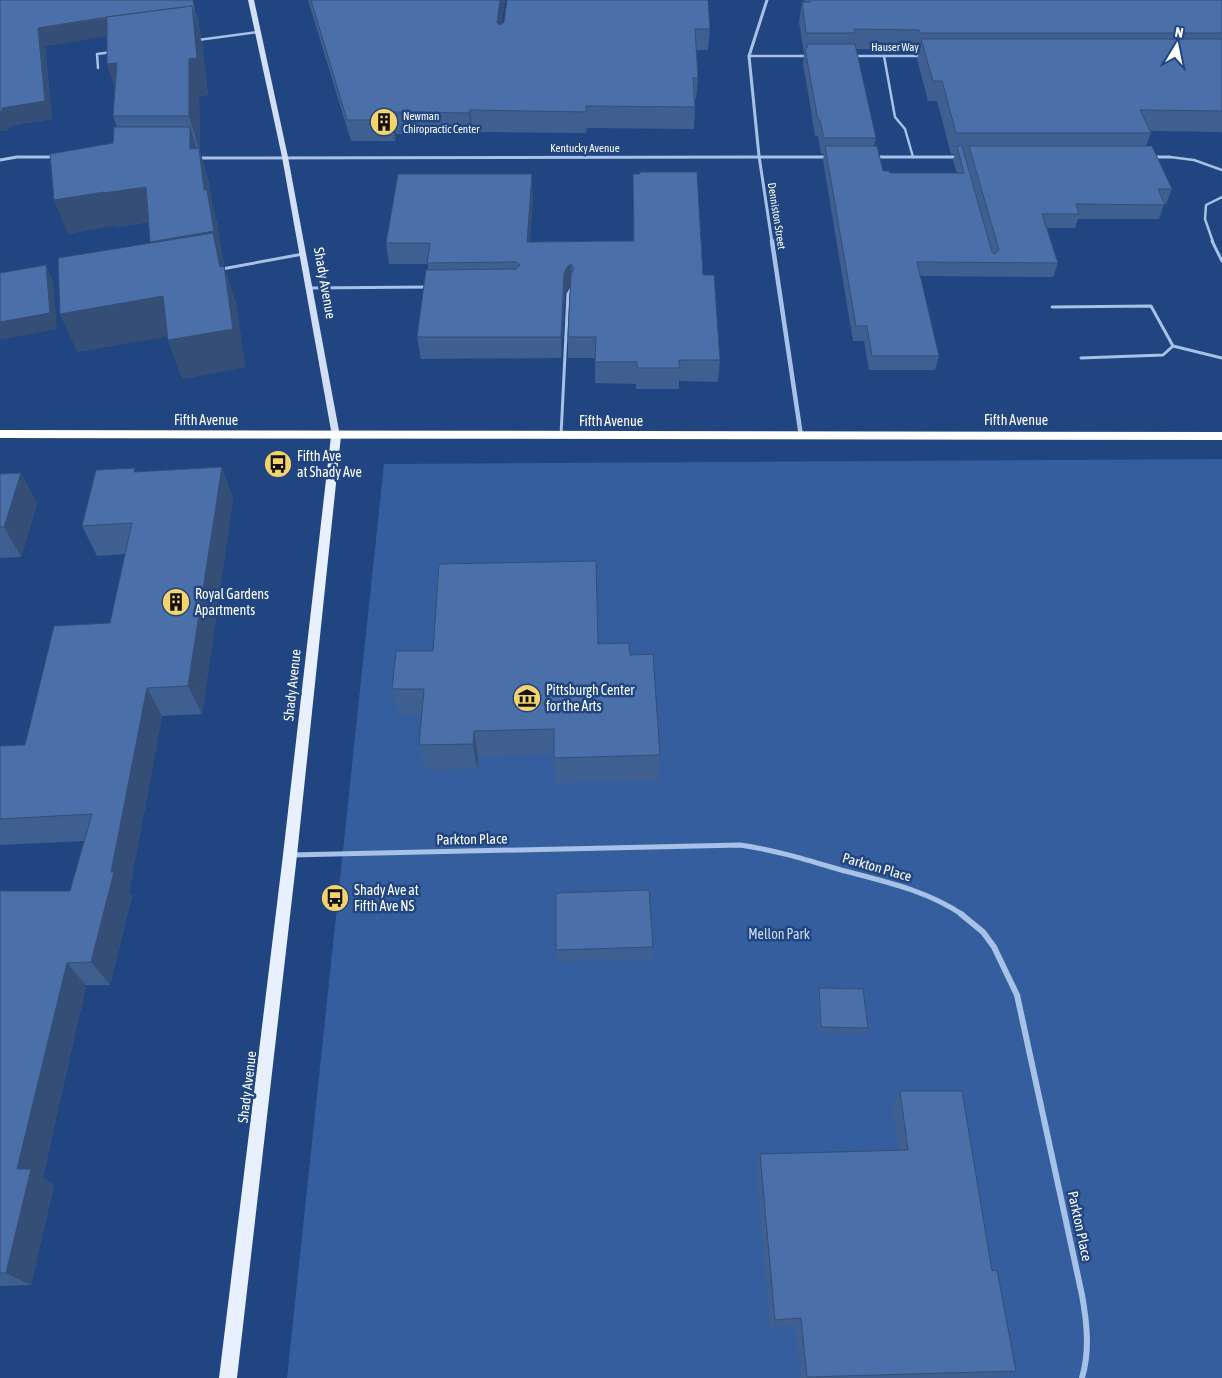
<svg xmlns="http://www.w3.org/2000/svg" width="1222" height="1378" viewBox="0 0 1222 1378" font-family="'Asap Condensed',sans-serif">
  <rect width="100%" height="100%" fill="#214580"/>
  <path fill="#355e9e" d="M1222,459V1378H287L384,464Z"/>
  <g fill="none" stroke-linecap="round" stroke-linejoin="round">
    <g stroke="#a7c1e7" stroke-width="2.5">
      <path d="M198,40L258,32"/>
      <path d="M749,56H807"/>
      <path d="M854,56H922"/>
      <path d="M884,56L895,117L905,129L913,157"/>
      <path d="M98,68L97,54L112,52"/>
      <path d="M1170,157L1194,160L1222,170"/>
      <path d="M1213,242L1205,219L1206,205L1222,197"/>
    </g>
    <g stroke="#a7c1e7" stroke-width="3">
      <path d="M1212,241L1222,261"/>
      <path d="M222,269L303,254"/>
      <path d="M309,288L429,287"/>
      <path d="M1052,307L1151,306L1173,346L1222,358"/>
      <path d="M1081,358L1163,355L1173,346"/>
      <path d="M561,435L568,294L571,289"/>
    </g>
    <g stroke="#a7c1e7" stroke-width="3">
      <path d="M767,0L749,56L759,156L772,242"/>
      <path d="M873,157H959"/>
      <path d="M1150,157H1170"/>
      <path d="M195,158L829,157"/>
      <path d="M0,160L17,157H57"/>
    </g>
    <path stroke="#a7c1e7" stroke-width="4.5" d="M772,241L801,436"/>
    <path stroke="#a7c1e7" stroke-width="5" d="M291,855L740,845C775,850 807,860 841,870C883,881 926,890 963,915"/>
    <path stroke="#a7c1e7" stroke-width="6" d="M961,914L983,932L994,947L1017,995L1082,1295C1087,1323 1090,1350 1082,1378"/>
    <path fill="#d2dff6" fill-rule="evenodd" d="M248,0H254L288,157L340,436L336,439L332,436L282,157Z"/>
    <path fill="#e9f0fd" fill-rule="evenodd" d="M336,432L341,436L297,855L237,1378H219L283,855L331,436Z"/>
    <path fill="#fff" fill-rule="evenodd" d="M0,430L1222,432V440L0,438Z"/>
  </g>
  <g fill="#405f91" fill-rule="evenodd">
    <path d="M0,0L197,15L201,37H200L202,43L208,95L199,96L200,151L209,182L212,204L217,224L224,265H223V266H224L236,304L245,367L182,379L168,340V336L77,352L151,243L149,222L117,227L116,225L68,234L113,143L117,127L113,116L115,87L107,64V36L45,46L52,119L9,126V130L0,131Z"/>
    <path d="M308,0H505L501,25L710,29L708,50H696L698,78L696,99H695V107L694,129L587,128L586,133L472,132L471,134H396L395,141H351Z"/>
    <path d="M804,0H1222V134L1221,132L1150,131L1151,133L1146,146L1172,189L1166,204H1164L1159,219H1078L1075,228H1047L1058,263L1053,277L920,276L939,356L935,370H869L864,341H853L823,160L824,154H821L818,136H815L809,98L803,64L804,53L799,22L802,2H805ZM856,49L915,50L916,53H919L917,59L928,101H937L951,154H955L953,160L957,173H890L883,171L874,146L876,138Z"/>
    <path d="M633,174L703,275L720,360L718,382L679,381V389H636V384L595,383V358H568V337L570,286L568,287L565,294L561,358L421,359L417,337L428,270V264H389L386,243L533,195L530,242L633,241Z"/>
    <path d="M136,472L233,498L202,714L162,716L129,892L132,896L110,985H86L43,1177L54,1185L31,1285L0,1286V891H70L84,841L0,845V746L25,745L110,623L125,554L97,556L82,526Z"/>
    <path d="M21,473L37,504L21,557L0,558V474Z"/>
    <path d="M598,644L630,655L660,755L658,780L555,783L554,754L478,756L477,769L425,770L419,745L422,715H399L392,689L433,651Z"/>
    <path d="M653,947L652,959L557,962L556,950Z"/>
    <path d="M819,988L868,1028L865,1034L819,1033L817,994Z"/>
    <path d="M900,1091L992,1271L1016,1371L1004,1377L970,1378H800L796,1326L770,1327L756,1166L760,1154L899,1150L892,1104Z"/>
  </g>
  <g fill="#344e76">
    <path d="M193,0L201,37H200L202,43L208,95L199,96L200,151L209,182L212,204L217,224L224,265H223L225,271L224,266L236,304L245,367L182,379L168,340L162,276L150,242L204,190L200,152L189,116L114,35L45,46L52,119L9,126V130L0,131V112L38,28L192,6Z"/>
    <path d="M500,0H505L499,44L497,23Z"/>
    <path d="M117,63L120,102L107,64Z"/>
    <path d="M470,110L472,132L471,134L469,113Z"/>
    <path d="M393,112L396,134L395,141L392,120Z"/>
    <path d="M190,127L200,160L190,149Z"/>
    <path d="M532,174L533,195L528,264L527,242Z"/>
    <path d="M146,187L157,221L117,227L116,225L68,234L54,200L104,192Z"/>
    <path d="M571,264L572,286L568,287L565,294L561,358V337L564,273L568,266Z"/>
    <path d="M46,265L53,281L57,329L0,340V322Z"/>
    <path d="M163,296L176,335L77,352L60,314Z"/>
    <path d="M222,467L233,498L202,714L188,686Z"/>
    <path d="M21,473L37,504L21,557L4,527Z"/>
    <path d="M147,688L162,716L129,892L132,896L110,985L91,962L111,872Z"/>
    <path d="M474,731L478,756L477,769L473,744Z"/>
    <path d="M67,963L86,985L43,1177L54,1185L31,1285L6,1273L17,1169Z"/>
  </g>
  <g fill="#4a6fa9" stroke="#344e76">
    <path d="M0,0H193L196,19H195L192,6L107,17L38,28L45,101L2,108V112H0Z"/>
    <path d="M311,0H500L497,23L501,25L504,22L507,0H708L710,29H695L698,78H693L695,107L586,106V112L470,110L469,113L393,112L392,120H347Z"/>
    <path d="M810,0H1222V33H920L919,30L854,29L855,33H806L802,2H810Z"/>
    <path d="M192,6L197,58L189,59V116H113L117,63L107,64V17Z"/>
    <path d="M921,39H1222V111L1140,110L1151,133H956L942,81H933Z"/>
    <path d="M807,44H855L876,138H824L820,120H818L811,82L805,48H807Z"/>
    <path d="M114,127H190V149L199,148L204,190H207L214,231L150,242L146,187L104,193V192L54,200L50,154L113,143Z"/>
    <path d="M825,146H877L883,171H889L890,173H964L957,146H962L992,252L995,254L999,250L969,146H1152L1172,189H1158L1165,205L1076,204L1079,214H1042L1058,263L917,262L939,356H872L867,326H856Z"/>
    <path d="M640,172H697L703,275H714L720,360H679L680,368H637V362H595L596,337H568L571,274L574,268L571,264L568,266L564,273L561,337H417L426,270L516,269L520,265L516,262L427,263L430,243H386L398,174H532L527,242L634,241L633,174H640Z"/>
    <path d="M213,233L220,267L224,266L233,329L168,340L163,296L60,314L58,258Z"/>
    <path d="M46,265L50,313L0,322V273Z"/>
    <path d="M222,467L188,686L147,688L111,872H114L91,962L67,963L17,1169H31L6,1273H0V891H70L92,814L0,819V746L25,745L54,626L110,623L132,523L82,526L96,470L135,468L134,472Z"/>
    <path d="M21,473L4,527H0V474Z"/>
    <path d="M596,561L598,644L629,643L630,655L653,654L660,755L554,758V729L474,731L473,744L419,745L424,689H392L396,651H433L439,564Z"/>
    <path d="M649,890L653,947L556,950V893Z"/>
    <path d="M819,988L863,989L868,1028L821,1027Z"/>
    <path d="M900,1091H962L992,1271L997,1270L1016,1371L807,1377L801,1318L775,1320L760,1154L908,1150Z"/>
  </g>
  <defs>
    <symbol id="building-disc" viewBox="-11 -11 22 22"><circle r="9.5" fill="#f4d369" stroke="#214580"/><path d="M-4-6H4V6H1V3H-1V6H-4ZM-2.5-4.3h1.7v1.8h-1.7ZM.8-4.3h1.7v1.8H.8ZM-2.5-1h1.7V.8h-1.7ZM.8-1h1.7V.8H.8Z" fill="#111"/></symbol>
    <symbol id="bus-disc" viewBox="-11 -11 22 22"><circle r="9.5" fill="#f4d369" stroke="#214580"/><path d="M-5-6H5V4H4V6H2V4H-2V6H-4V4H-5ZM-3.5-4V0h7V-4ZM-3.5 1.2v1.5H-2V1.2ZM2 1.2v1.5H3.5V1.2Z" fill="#111"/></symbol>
    <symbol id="museum-disc" viewBox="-11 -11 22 22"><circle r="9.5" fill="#f4d369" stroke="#214580"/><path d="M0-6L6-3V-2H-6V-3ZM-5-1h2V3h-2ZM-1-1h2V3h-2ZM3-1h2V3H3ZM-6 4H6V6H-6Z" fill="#111"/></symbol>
  </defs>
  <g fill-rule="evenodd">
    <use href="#building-disc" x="368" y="106" width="32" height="32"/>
    <use href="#bus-disc" x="262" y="448" width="32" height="32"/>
    <use href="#building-disc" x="160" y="586" width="32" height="32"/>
    <use href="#museum-disc" x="511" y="682" width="32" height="32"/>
    <use href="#bus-disc" x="319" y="882" width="32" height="32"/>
  </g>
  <g text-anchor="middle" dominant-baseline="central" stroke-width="5" stroke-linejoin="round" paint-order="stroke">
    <g font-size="11" fill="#fff" stroke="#214580">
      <text x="895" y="47">Hauser Way</text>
      <text x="585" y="148">Kentucky Avenue</text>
      <text transform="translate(777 216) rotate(81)">Denniston Street</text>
    </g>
    <g font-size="11" fill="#fff" stroke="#214580" text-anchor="start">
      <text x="403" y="116">Newman<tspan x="403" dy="13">Chiropractic Center</tspan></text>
    </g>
    <g font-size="14" fill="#fff" stroke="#214580">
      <text transform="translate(325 283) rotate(80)">Shady Avenue</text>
      <text x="206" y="420">Fifth Avenue</text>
      <text x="1016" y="420">Fifth Avenue</text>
      <text x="611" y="421">Fifth Avenue</text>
      <text transform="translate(292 685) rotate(-84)">Shady Avenue</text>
      <text transform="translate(472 839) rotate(-1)">Parkton Place</text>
      <text transform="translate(877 867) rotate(16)">Parkton Place</text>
      <text transform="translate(247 1087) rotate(-83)">Shady Avenue</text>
      <text transform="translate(1080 1226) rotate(78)">Parkton Place</text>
    </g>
    <g font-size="14" fill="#fff" stroke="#214580" text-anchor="start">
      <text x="297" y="456">Fifth Ave<tspan x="297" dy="16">at Shady Ave</tspan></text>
      <text x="195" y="594">Royal Gardens<tspan x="195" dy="16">Apartments</tspan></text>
      <text x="546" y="690">Pittsburgh Center<tspan x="546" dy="16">for the Arts</tspan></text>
      <text x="354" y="890">Shady Ave at<tspan x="354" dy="16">Fifth Ave NS</tspan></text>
    </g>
    <g font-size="14" fill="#cbdcf6" stroke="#214580">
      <text x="779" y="934">Mellon Park</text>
    </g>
  </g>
  <g transform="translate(1177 45) rotate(10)" stroke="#214580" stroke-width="4" paint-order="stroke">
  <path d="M0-4L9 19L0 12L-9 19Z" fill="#ffffff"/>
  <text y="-8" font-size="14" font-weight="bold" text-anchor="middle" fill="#ffffff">N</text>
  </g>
</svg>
